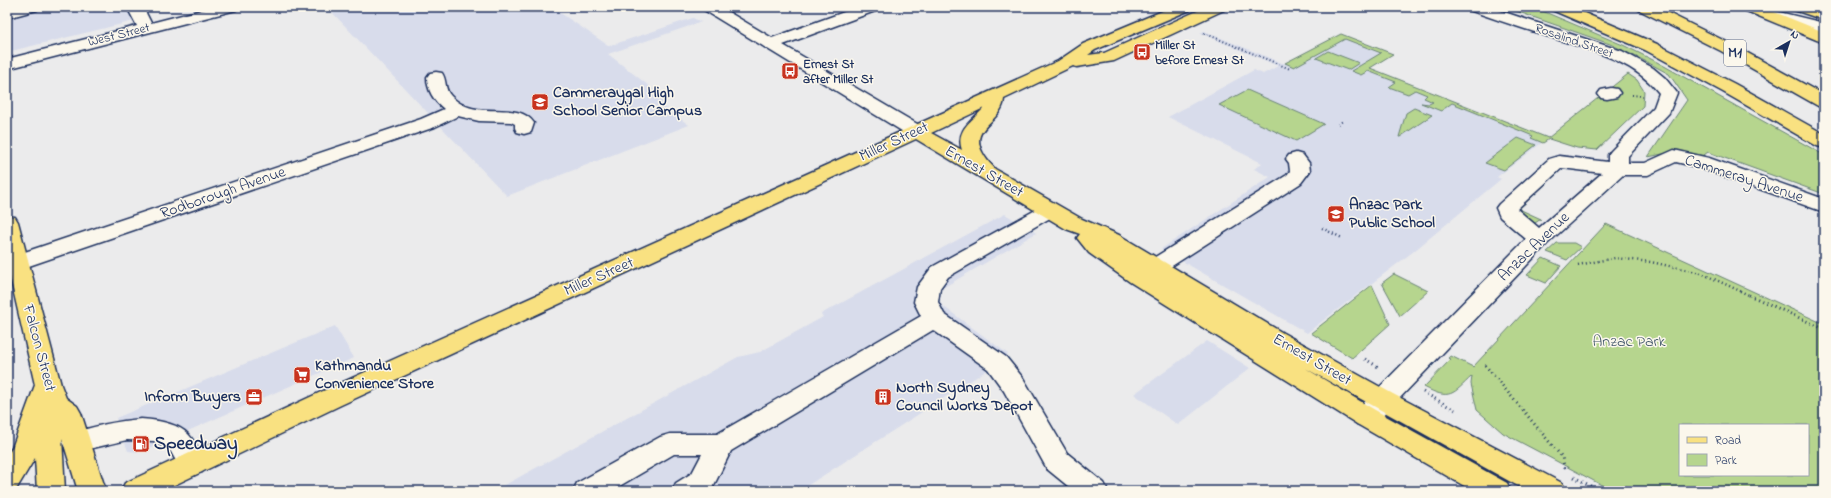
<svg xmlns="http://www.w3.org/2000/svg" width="1831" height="498" viewBox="0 0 1831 498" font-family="'Indie Flower',sans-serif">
  <rect width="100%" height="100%" fill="#ebebec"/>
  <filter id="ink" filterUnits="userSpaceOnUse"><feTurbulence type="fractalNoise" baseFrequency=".025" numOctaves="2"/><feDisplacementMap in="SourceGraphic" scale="8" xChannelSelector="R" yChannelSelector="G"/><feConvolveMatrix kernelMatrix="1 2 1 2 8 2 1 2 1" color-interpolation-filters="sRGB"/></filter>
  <g filter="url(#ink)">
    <g fill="#d8dceb">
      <path d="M43,7H126L134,21L7,52V15Z"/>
      <path d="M327,7H564L556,10L609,46L693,18L701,22L608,54L667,100L660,104L689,125L507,196Z"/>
      <path d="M1204,31L1282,63H1286L1341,34L1393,54L1370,68L1548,138L1497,177L1501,179L1414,251L1307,333L1161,249L1270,177L1254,169L1262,163L1168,117L1254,70L1263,74L1278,66L1200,33Z"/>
      <path d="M1005,214L1036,233L941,289L940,304L1008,354L992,367L799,491H786L781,486L774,491H494L738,357L760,352L823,317L821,314Z"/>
      <path d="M335,326L354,358L140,452L128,451L116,418Z"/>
      <path d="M1207,341L1250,368L1178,425L1134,394Z"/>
    </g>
    <g fill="#b6d58e" stroke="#688276" fill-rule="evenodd">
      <path d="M1513,7H1533L1623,45L1657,62L1822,154L1824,156V194L1708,152L1700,158L1672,152L1648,157L1687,100L1669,74L1647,62L1610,44L1510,9Z"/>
      <path d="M1341,34L1393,54L1370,68L1548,138L1628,74L1637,80L1644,91L1643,106L1597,150L1577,148L1549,139L1543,143L1531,138L1533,136L1452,103L1441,111L1421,103L1429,104L1433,102L1424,98L1427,95L1415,90L1408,94L1389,87L1396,82L1368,71L1361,75L1351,71L1381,53L1345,39L1294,67L1285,63Z"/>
      <path d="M1328,51L1359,63L1348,70L1316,58Z"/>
      <path d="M1247,90L1324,124L1296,141L1219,105Z"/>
      <path d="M1414,108L1432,115L1400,137H1399L1406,113Z"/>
      <path d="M1518,138L1536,145L1504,170L1485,163Z"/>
      <path d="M1567,164L1588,167L1584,172L1566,165L1519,209L1541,219L1535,223L1521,214L1518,208L1562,165Z"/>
      <path d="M1606,224L1824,324V491H1613L1503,433L1477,410L1471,384L1472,376C1453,394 1450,401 1424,387L1451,359L1448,358L1451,356L1473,367ZM1680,425H1808V475H1680Z"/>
      <path d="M1557,243H1574L1581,247L1567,260L1547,252Z"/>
      <path d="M1543,258L1561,266L1546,283L1527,275Z"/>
      <path d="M1394,274L1428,291L1400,316L1382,283Z"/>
      <path d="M1372,285L1390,324L1352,358L1311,333Z"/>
    </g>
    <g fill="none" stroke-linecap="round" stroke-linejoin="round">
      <defs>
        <g id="minor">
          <path d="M13,7H40L37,10L7,18V8Z"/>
          <path d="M127,7H143L151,23L213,7H239L236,10L7,69V59L137,26Z"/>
          <path d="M701,7H720L772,38L858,7H881L878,10L783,45L924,128L926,132L924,136L917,138L910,136L704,10Z"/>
          <path d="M1466,7H1489L1622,51L1653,68L1665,78L1677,93L1669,113L1628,156V163H1645L1674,150L1709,158L1824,199V212L1697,167L1676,162L1648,175H1623L1547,244L1375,424L1366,427L1357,424L1353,417L1357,410L1526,239L1500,217L1496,208L1499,204L1549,159L1559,156L1608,162V155L1611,151L1654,107L1659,93C1633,59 1586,49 1547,36C1521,28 1495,19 1469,10ZM1562,168L1602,173L1539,228L1517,209Z"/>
          <path d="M1771,10L1824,23V33L1765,18L1763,15L1765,12Z"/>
          <path d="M436,72L442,73C447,80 444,89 451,96C476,123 517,98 534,123L531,132L524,134L517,132L515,128V124L511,122L479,121L458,116L435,127L26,267L18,269L10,267L7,262L10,257L421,119L444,109C434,101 427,90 427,77L430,73Z"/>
          <path d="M1611,88L1617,89L1620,93L1617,97L1607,99L1601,98L1598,94L1601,90Z"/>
          <path d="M1296,153L1303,155L1309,163L1310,171L1301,183L1147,282L1139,284L1131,282L1128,277L1131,272L1287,175L1290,171L1289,163L1286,159L1289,155Z"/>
          <path d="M1050,204L1057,206L1060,210L1057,214L948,277L940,288L938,302L944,314L1006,357L1023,378L1067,453L1104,483L1108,491H1074L1047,469L1004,391L988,369L933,330L731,451L712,489L709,491H672L676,483L692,473L702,454H674L611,491H573L577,483L660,437L670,434H717L921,316L914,302L917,287L932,267L1043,206Z"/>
          <path d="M141,419C156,420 177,423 188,434C196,442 201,454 206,464L202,472L192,475L182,472L170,450L154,441L127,440L76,452L66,449L62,442L66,435C91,427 115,421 141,419Z"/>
        </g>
        <g id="major">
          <path d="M1172,7H1193L1190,10L1095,50L1088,55L1104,53L1206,7H1227L1224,10L1114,61L1077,67L1073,66L1004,99C1002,124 965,127 985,157C988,162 992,165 995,169L1082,219L1119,235L1283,333L1393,394L1562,483L1566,491H1527L1305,368L1375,410L1507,483L1511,491H1473L1357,424L1130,282L1089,253L1077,238L1080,234L1066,229L916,139L341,405L162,491H121L125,483L323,391L1058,61L1083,44ZM984,108C972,121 955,130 962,150L931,133Z"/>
          <path d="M7,216L15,217L18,222L61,385L66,398L77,406L81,413L106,491H78L62,438L65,491H37L35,458L17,488L7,491V456L12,448L35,385L7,263Z"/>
        </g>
        <g id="highway">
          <path d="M1549,7H1570L1657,44L1735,84L1824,134V148L1817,146L1723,92L1645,50L1552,10Z"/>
          <path d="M1636,7H1656L1733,45L1824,95V107L1818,106L1721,51L1639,10Z"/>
          <path d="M1741,7H1762L1824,32V43L1744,10Z"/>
          <path d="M1791,7H1815L1824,10V20L1794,10Z"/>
        </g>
      </defs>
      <use href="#minor" stroke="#1b2f5e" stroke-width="3"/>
      <use href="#major" stroke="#1b2f5e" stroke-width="3"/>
      <use href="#highway" stroke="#1b2f5e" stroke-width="3"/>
      <g stroke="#1b2f5e" stroke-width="2" stroke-dasharray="1 2.5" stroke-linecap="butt">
        <path d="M1204,33L1290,69"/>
        <path d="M1632,95L1643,96"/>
        <path d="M1338,124L1343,121"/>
      </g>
      <g stroke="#1b2f5e" stroke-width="2.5" stroke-dasharray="1 3" stroke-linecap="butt">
        <path d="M1322,228L1342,238"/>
        <path d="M1578,265L1615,258L1651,262L1701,273L1751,296"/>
      </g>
      <g stroke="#1b2f5e" stroke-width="3" stroke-dasharray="1 3.5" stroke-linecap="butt">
        <path d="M1749,295L1824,329"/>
        <path d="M1365,359L1380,368"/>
        <path d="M1485,365L1562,457L1565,470"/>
        <path d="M1423,392L1455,410"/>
        <path d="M1574,477L1600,491"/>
      </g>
      <use href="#minor" fill="#fbf7ec" fill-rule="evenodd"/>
      <use href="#major" fill="#f9e181" fill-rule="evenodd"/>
      <use href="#highway" fill="#f9e181" fill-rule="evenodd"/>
    </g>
  </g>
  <defs>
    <symbol id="bus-square" viewBox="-11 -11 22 22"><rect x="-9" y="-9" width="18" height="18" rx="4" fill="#c8321e" stroke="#fbf7ec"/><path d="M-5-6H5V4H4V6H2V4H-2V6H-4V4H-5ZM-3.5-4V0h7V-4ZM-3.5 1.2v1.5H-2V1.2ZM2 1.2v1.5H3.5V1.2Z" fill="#fff"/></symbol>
    <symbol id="school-square" viewBox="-11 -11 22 22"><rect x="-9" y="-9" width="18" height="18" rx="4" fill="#c8321e" stroke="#fbf7ec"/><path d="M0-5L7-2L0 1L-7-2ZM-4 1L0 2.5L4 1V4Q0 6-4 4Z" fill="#fff"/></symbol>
    <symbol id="supermarket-square" viewBox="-11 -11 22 22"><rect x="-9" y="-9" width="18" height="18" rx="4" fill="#c8321e" stroke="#fbf7ec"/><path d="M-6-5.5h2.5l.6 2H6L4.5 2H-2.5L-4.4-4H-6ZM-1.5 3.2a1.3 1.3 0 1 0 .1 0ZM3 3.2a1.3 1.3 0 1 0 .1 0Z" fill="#fff"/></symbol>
    <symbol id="office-square" viewBox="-11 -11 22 22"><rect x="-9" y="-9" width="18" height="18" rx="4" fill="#c8321e" stroke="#fbf7ec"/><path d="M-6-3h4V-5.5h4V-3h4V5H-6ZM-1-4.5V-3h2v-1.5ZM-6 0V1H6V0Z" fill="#fff"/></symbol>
    <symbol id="building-square" viewBox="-11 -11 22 22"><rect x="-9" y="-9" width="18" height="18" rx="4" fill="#c8321e" stroke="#fbf7ec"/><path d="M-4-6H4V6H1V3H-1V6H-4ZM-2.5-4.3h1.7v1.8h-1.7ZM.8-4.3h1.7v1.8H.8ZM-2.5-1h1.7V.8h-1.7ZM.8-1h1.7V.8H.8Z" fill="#fff"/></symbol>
    <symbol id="fuel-square" viewBox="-11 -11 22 22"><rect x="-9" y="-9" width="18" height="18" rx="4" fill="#c8321e" stroke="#fbf7ec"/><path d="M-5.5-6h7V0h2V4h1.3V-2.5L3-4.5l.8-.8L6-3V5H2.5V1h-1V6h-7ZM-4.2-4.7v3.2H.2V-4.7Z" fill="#fff"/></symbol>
  </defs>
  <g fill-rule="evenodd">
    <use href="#bus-square" x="1132" y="42" width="20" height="20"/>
    <use href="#bus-square" x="780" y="61" width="20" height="20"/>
    <use href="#school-square" x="530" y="92" width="20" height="20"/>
    <use href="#school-square" x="1326" y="204" width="20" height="20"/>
    <use href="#supermarket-square" x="292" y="365" width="20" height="20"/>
    <use href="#office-square" x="244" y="387" width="20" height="20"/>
    <use href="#building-square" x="873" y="387" width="20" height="20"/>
    <use href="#fuel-square" x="131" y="434" width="20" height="20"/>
  </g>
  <g text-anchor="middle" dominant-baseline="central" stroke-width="3" stroke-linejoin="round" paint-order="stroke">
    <g font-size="13" fill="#1b2f5e" stroke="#fbf7ec">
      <text transform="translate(119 35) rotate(-14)">West Street</text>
      <text transform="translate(1574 41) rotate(19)">Rosalind Street</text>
    </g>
    <g font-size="13" font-weight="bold" fill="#1b2f5e" stroke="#fbf7ec" text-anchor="start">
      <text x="1155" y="45">Miller St<tspan x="1155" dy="15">before Ernest St</tspan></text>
      <text x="803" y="64">Ernest St<tspan x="803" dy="15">after Miller St</tspan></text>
    </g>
    <rect fill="#fbf7ec" stroke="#5e6b89" stroke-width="1" x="1724" y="40" width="22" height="26" rx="3"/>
    <g font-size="15" font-weight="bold" fill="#1b2f5e">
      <text x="1735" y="53">M1</text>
    </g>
    <g font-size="16" font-weight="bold" fill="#1b2f5e" stroke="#fbf7ec" text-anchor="start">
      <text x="553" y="93">Cammeraygal High<tspan x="553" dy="18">School Senior Campus</tspan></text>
      <text x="1349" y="205">Anzac Park<tspan x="1349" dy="18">Public School</tspan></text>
      <text x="315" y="366">Kathmandu<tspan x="315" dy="18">Convenience Store</tspan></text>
      <text x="896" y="388">North Sydney<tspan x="896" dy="18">Council Works Depot</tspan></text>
      <text x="241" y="397" text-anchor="end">Inform Buyers</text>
    </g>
    <g font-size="16" fill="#1b2f5e" stroke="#fbf7ec">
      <text transform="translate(894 142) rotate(-25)">Miller Street</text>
      <text transform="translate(984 172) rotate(30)">Ernest Street</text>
      <text transform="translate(1744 179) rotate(18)">Cammeray Avenue</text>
      <text transform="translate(223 193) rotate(-19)">Rodborough Avenue</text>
      <text transform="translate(1534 247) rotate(-44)">Anzac Avenue</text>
      <text transform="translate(599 277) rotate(-24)">Miller Street</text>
      <text transform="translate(39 348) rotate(75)">Falcon Street</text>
      <text transform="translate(1312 360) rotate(30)">Ernest Street</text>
    </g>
    <g font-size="16" fill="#42586a" stroke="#fbf7ec">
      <text x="1629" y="342">Anzac Park</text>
    </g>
    <g font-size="19" font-weight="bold" fill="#1b2f5e" stroke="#fbf7ec" text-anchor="start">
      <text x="154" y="444">Speedway</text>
    </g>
  </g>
  <rect width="1831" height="498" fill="none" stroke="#fbf7ec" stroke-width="24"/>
  <rect x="12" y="12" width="1807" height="474" fill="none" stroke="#1b2f5e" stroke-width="1.5" filter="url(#ink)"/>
  <rect x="1679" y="424" width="130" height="52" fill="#fbf7ec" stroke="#a1a7b3"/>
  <rect x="1687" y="437" width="20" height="6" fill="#f9e181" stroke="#a1a7b3"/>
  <text x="1715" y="444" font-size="12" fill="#1b2f5e">Road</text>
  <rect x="1687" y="454" width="20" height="12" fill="#b6d58e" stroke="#a1a7b3"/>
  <text x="1715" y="464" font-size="12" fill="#1b2f5e">Park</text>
  <g transform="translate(1789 42) rotate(39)" stroke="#fbf7ec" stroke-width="3" paint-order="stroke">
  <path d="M0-3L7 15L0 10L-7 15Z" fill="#1b2f5e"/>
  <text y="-6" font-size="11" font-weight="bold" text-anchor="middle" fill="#1b2f5e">N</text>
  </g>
</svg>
